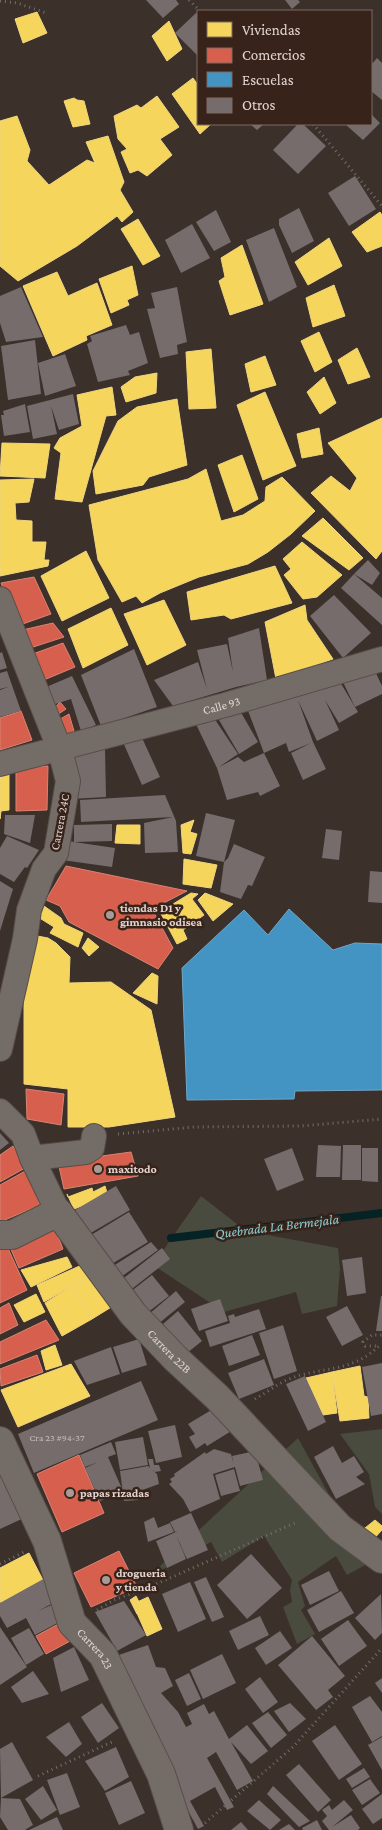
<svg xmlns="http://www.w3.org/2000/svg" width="382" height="1830" viewBox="0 0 382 1830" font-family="'Crimson Pro',serif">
  <rect width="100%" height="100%" fill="#3b302a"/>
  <g fill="#484b3d">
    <path d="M201,1196L246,1231L338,1248L340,1269L337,1306L302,1314L296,1292L224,1312L153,1265Z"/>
    <path d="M382,1429V1514L375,1507L369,1474L340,1434Z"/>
    <path d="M298,1438L367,1564L347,1575L336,1556L298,1582L305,1606L301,1610L315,1634L297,1644L283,1607L292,1602L290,1590L292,1580L264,1536L222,1562L211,1542L146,1579Z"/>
  </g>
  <g fill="#f6d55c" stroke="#f0d57f">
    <path d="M37,12L47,33L23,43L15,19Z"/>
    <path d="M169,21L182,49L167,61L152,36Z"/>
    <path d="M193,78L198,85V124H211L200,134L172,94Z"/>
    <path d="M157,96L179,127L160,139L172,155L147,176L138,170L130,173L121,152L127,149L118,139L114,116L137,105L141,108Z"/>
    <path d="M74,98L77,100L84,101L90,124L73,127L64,101Z"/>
    <path d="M17,116L30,150L27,161L49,185L87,160L95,163L86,142L108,136L124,182L120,190L133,212L122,222L117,216L77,246L18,281L0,266V121Z"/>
    <path d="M380,212L382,215V246L367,252L352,232Z"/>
    <path d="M138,219L160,256L143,265L121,229Z"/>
    <path d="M329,238L342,266L308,285L295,262Z"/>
    <path d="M242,245L263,304L230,315L219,281L225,277L221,258Z"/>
    <path d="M132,266L138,295L127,300L129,305L111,313L99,279Z"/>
    <path d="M57,272L68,296L97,283L112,325L86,336L87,340L53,356L23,286Z"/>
    <path d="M334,285L345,316L313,327L306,298Z"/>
    <path d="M319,332L332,362L315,372L301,341Z"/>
    <path d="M357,348L370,377L348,384L338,360Z"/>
    <path d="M211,349L216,408L189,409L186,352Z"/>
    <path d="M265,356L276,385L251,392L245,364Z"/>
    <path d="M157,373L156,393L126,402L121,387L135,377Z"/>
    <path d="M324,377L336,403L320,414L307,392Z"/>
    <path d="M112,387L116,415L106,416L82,502L55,499L61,453L54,448L60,438L82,426L77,395Z"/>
    <path d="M265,392L296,466L263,480L237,405Z"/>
    <path d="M177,399L187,465L149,477L143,485L96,494L93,471L118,421L137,407Z"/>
    <path d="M382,418V551L376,559L311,493L331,476L350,491L357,478L328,443Z"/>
    <path d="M319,428L323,454L302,458L297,434Z"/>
    <path d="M2,443L50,444L45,478L0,476Z"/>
    <path d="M242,455L258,499L234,512L218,465Z"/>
    <path d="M206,469L221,521L243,515L265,501L266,487L282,477L315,511L291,534L268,552L248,564L199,577L160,593L142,603L136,596L122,602L98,560L89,505L188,479Z"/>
    <path d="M34,479L29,502L15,503L16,520L32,521V542H46L44,560H49L48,566L0,576V480Z"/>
    <path d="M323,518L363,558L349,570L302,536Z"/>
    <path d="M302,542L342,575L317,597L303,599L284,575L291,569L283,559Z"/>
    <path d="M86,551L109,598L62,621L41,576Z"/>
    <path d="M275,566L292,603L231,619L224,615L191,620L187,592Z"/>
    <path d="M164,600L186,645L147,665L124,614Z"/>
    <path d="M305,605L307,620L333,659L276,679L265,622Z"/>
    <path d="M111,608L128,645L83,668L68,629Z"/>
    <path d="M9,771V810L1,811L0,819V773Z"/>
    <path d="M194,820L190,832L197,834L191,854L183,853L181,825Z"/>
    <path d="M117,825H140V844L115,843Z"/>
    <path d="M184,859L217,865L211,888L183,884Z"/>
    <path d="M191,893L198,894L192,899L204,915L183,930L187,939L177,944L160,912Z"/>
    <path d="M205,893L233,904L213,921L198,900Z"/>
    <path d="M44,906L61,918L64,924L83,933L78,947L50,933L54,927L38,917Z"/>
    <path d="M32,935L48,938L56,943L70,957L69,983L111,982L151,1010L175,1117L109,1127H68V1089L24,1084V985Z"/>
    <path d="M88,938L99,947L89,956L82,948Z"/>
    <path d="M152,973L158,976L157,1004L133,993Z"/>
    <path d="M105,1186L108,1196L74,1209L67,1194L68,1197L92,1188L93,1192Z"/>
    <path d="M67,1257L72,1267L31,1287L21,1270Z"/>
    <path d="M84,1264L91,1275L44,1302L37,1285Z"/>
    <path d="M91,1275L113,1306L92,1319L72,1286Z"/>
    <path d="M72,1286L92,1319L62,1336L45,1303Z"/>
    <path d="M36,1294L45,1312L24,1322L14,1305Z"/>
    <path d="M55,1345L62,1365L46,1370L41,1351Z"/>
    <path d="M71,1364L90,1396L18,1427L1,1390Z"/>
    <path d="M360,1366L364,1396L368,1397L369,1418L340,1421L332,1372Z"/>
    <path d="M332,1372L337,1413L323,1415L306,1378Z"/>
    <path d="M375,1520L382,1526V1530L370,1543L360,1532Z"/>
    <path d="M29,1553L43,1580L1,1603L0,1600V1568Z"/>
    <path d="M136,1596L143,1610L137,1614L130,1600Z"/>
    <path d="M148,1597L162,1629L147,1636L133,1604Z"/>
  </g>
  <g fill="#d6604d" stroke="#da8374">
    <path d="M34,577L51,614L17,626L1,583Z"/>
    <path d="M53,623L64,637L24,650L18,631Z"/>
    <path d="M63,643L75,667L39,682L30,655Z"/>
    <path d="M60,702L66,709L54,717L52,711Z"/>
    <path d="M21,711L32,740L0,750V718Z"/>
    <path d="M69,714L74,731L61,737L55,722Z"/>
    <path d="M48,766L47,810L16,811V767Z"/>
    <path d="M66,866L187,891L152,909L173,948L158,969L69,922L60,906L46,900Z"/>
    <path d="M26,1089L64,1094L61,1125L27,1119Z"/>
    <path d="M13,1146L27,1167L0,1182V1155Z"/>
    <path d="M131,1152L138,1176L64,1189L58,1162Z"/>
    <path d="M27,1170L40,1205L0,1222V1185Z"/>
    <path d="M55,1228L63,1249L19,1268L10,1247Z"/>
    <path d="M7,1246L27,1290L0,1303V1249Z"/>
    <path d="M9,1303L18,1325L0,1334V1308Z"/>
    <path d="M46,1320L59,1340L0,1364V1342Z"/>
    <path d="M37,1355L43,1372L1,1386L0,1369Z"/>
    <path d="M79,1455L104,1513L62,1532L37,1474Z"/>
    <path d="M119,1551L137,1587L91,1607L74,1573Z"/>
    <path d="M64,1621L74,1639L46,1654L36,1636Z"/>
  </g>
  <path fill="#4393c3" stroke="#73a7c7" d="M289,909L333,950L355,943L382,944V1090L295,1091L294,1099L187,1100L182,968L244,910L268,935Z"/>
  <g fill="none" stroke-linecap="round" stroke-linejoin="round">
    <path stroke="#052324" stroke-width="8" d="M171,1238L382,1213"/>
  </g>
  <g fill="#766c6c">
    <path d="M146,0H176L179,4L163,18Z"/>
    <path d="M285,0H298L300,2L292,9Z"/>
    <path d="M196,13L198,15V56L175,33Z"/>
    <path d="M377,58L382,63V100L371,91V65Z"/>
    <path d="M371,114L380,123L363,140L345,124H371Z"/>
    <path d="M250,124H264L257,130Z"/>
    <path d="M298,124H303L326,146L298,174L273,150Z"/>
    <path d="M355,176L376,209L349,226L328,193Z"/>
    <path d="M299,208L314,241L292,253L279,225V219Z"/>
    <path d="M216,210L231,242L214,251L196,222Z"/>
    <path d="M192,224L210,258L181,273L165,240Z"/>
    <path d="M274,228L297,287L269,302L246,240Z"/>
    <path d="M21,287L43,337L6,342L0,323V296Z"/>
    <path d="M177,287L187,342L177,345L178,354L160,358L147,309L155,308L151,293Z"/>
    <path d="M126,325L130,335L139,332L148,363L128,371L130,375L98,382L87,344L92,341L90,336Z"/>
    <path d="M35,340L41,394L8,400L1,346Z"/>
    <path d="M65,354L76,386L45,396L38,363Z"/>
    <path d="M73,394L79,424L59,430L51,406L57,434L33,439L27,406Z"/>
    <path d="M25,404L30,432L4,436L1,415H4L3,411Z"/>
    <path d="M368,560L380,573L372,585L354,574Z"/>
    <path d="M354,574L382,598V625L341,588Z"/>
    <path d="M334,595L371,633L343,658L310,616Z"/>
    <path d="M259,628L267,680L236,687L173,706L154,680L198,662L207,689L197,650L227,644L233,672L228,638Z"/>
    <path d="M134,649L157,707L101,726L81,675Z"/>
    <path d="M2,652L7,668L0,670V653Z"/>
    <path d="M7,671L21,711L0,717V690L8,687L0,689V673Z"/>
    <path d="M375,671L382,686V694L355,707L342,680L357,672L360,678Z"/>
    <path d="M72,676L96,725L81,731L71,699L49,706L44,688Z"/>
    <path d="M337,677L358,712L339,723L325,700L339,730L317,741L298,700L313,742L326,769L303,780L291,753L311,743L289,752L286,743L264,753L247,708Z"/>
    <path d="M239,709L258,742L239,754L219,720Z"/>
    <path d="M212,715L238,754L219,767L238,757L244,762L264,753L280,786L260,796L258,792L227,800L217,768L194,720Z"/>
    <path d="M142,733L143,740L160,777L142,785L122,740Z"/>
    <path d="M105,749L106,797L70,799V756Z"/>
    <path d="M165,795L176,821L178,852L145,853L144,823L173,817L81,822L80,800Z"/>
    <path d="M206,813L235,820L224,862L196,856Z"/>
    <path d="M5,815H35L30,843L4,834Z"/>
    <path d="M112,824V841L74,842L115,848L112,867L62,860L70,841L74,842V825Z"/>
    <path d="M326,829L342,831L339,860L322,858Z"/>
    <path d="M7,836L39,850L27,868L25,867L14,882L0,874V848Z"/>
    <path d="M234,844L265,857L252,886L248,885L241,899L220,892L224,862L228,858Z"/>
    <path d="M370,871L382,872V903L368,902Z"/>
    <path d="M0,881L13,889L0,931Z"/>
    <path d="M0,1133L9,1143L0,1150Z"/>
    <path d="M318,1145L341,1146L340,1177H316Z"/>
    <path d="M343,1145H361V1180H342Z"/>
    <path d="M292,1148L304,1180L277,1191L264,1159Z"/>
    <path d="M362,1148H378V1182L362,1181Z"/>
    <path d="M116,1186L130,1210L89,1234L75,1210Z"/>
    <path d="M129,1212L148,1242L110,1265L91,1235Z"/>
    <path d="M151,1242L158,1250L117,1280L110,1268Z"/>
    <path d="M162,1248L170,1259L128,1292L120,1281Z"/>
    <path d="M362,1257L366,1293L347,1296L342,1260Z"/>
    <path d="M152,1275L169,1296L147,1313L130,1292Z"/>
    <path d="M176,1291L185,1302L158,1324L149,1314Z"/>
    <path d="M381,1296H382V1331H376Z"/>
    <path d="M220,1299L228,1321L199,1331L191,1309Z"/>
    <path d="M347,1306L363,1335L342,1346L326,1317Z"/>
    <path d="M259,1309L266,1329L210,1347L205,1331L230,1323L228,1316L234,1314L235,1317Z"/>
    <path d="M178,1311L202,1341L187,1353L163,1324Z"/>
    <path d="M283,1325L297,1371L274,1379L259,1333Z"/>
    <path d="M252,1335L260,1355L229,1366L222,1346Z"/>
    <path d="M139,1339L147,1365L122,1373L113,1347Z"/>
    <path d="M111,1347L120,1374L87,1385L74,1361Z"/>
    <path d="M264,1359L274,1385L239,1399L228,1373Z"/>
    <path d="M382,1363V1414L371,1416L362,1367Z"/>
    <path d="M305,1376L326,1422L308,1431L286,1384Z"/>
    <path d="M141,1381L158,1420L34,1473L18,1434Z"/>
    <path d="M213,1409L233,1430L207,1446L205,1443L196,1449L189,1437L195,1434L188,1424Z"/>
    <path d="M175,1425L182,1457L156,1463L148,1431Z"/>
    <path d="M143,1437L148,1465L120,1470L115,1442Z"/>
    <path d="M111,1442L116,1454L108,1457L123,1491L100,1501L85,1468L98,1462L85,1467L80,1455Z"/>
    <path d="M333,1446L342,1463L354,1456L364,1472L356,1477L365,1484L336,1499L314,1457Z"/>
    <path d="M214,1449L231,1454L234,1465L232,1456L255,1451L263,1480L240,1486L235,1467L213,1474L220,1499L190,1512L183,1499L169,1484L172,1482L170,1479L175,1476L174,1474L205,1452L206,1454Z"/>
    <path d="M0,1454L26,1517L0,1529Z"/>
    <path d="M148,1459H153L154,1465H159L161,1471L155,1472L151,1469L157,1474L159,1484L137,1492L138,1500L124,1501L120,1471L148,1466L150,1468Z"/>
    <path d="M234,1469L240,1491L221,1496L215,1475Z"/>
    <path d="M191,1513L208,1550L187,1559L176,1535L186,1559L167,1568L156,1541L178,1531L175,1532L170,1522Z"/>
    <path d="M154,1517L158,1528L170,1523L174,1532L148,1542L144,1522Z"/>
    <path d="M251,1554L282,1588L247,1619L217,1585Z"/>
    <path d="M329,1571L339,1591L310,1605L301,1585Z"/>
    <path d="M47,1577L57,1601L38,1611L58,1602L67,1618L35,1635L26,1618L7,1628L0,1616V1603Z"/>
    <path d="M206,1577L224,1617L212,1622L194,1582Z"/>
    <path d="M190,1582L206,1619L178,1632L162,1594Z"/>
    <path d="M341,1591L354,1613L319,1632L307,1610Z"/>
    <path d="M381,1594L382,1633L375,1640L355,1618Z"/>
    <path d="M124,1601L146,1635L117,1651L95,1612Z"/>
    <path d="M260,1616L269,1635L238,1650L229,1631Z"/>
    <path d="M348,1620L367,1646L339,1666L321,1639Z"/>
    <path d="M0,1627L27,1667L0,1685Z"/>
    <path d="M29,1628L44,1654L26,1665L11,1638Z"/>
    <path d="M280,1631L292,1648L266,1665L255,1648Z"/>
    <path d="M312,1636L345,1676L328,1690L333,1697L316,1710L278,1665Z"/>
    <path d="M148,1645L156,1667L165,1668L173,1686L161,1693L178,1712L186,1727L192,1724L187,1713L204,1704L209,1714L214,1711L229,1739L247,1725L268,1751L251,1764L231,1742L253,1781L237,1790L216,1752L207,1758L234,1807L227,1810L215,1787L190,1801L204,1826L198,1829L144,1730L113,1657Z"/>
    <path d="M74,1647L89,1680L61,1692L53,1658Z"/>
    <path d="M222,1654L236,1683L203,1699L190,1670Z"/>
    <path d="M33,1671L49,1694L22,1703L11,1687Z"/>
    <path d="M189,1673L201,1699L187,1706L175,1680Z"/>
    <path d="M260,1677L278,1702L263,1713L245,1689Z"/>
    <path d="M382,1678V1693L375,1683Z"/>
    <path d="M370,1696L382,1712V1736L372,1742L352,1707Z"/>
    <path d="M102,1703L119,1728L98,1743L81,1717Z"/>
    <path d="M290,1703L306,1719L289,1732L274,1711Z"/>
    <path d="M268,1712L287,1735L271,1748L252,1723Z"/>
    <path d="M69,1722L82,1744L66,1757L46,1737Z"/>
    <path d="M335,1725L362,1764L339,1780L312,1741Z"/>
    <path d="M382,1737V1770L368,1745Z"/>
    <path d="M12,1742L33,1780L1,1798L0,1749Z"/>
    <path d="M116,1747L129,1777L105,1791L85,1761Z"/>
    <path d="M299,1764L331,1800L318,1812L286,1775Z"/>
    <path d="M364,1768L370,1777L352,1788L346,1779Z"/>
    <path d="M67,1773L80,1807L60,1815L47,1780Z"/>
    <path d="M370,1779L380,1793L362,1805L352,1790Z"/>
    <path d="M131,1781L145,1813L119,1825L105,1793Z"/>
    <path d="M43,1786L57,1810L41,1820L25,1799Z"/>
    <path d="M273,1786L310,1821L299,1827L267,1794Z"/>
    <path d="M382,1794V1818L373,1824L362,1809Z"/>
    <path d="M1,1798L20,1799L33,1825L25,1830H8L0,1817Z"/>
    <path d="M259,1800L281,1820L270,1830L247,1811Z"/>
    <path d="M344,1800L353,1810L332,1827L351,1815L360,1828L358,1830H329L322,1821L327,1816L322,1810L329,1805L332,1810Z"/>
    <path d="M57,1817L63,1830H29Z"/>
    <path d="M317,1820L322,1830H303L302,1828Z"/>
    <path d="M241,1822L248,1830H231Z"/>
    <path d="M289,1824L295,1830H279Z"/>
  </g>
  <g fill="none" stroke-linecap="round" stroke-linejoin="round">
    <defs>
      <g id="street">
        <path d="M0,599L60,750L68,781L56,853L44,869L29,910L25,939L0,1049"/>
        <path id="s1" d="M0,764L225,705L382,659"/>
        <path d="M0,1111L23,1134L32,1158L58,1212"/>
        <path d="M32,1158L86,1152L92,1148L94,1136"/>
      </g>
      <g id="secondary">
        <path id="s2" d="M0,1235H12L58,1212L133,1314L175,1358L217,1397L340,1528L382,1559"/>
        <path id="s3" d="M0,1441L47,1541L72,1623L103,1655L161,1774L179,1830"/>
      </g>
    </defs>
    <use href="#street" stroke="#584e49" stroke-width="26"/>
    <use href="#secondary" stroke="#584e49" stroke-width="30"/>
    <g stroke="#766d6a" stroke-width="3" stroke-dasharray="1 4" stroke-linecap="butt">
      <path d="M189,0L200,11"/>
      <path d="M0,1L17,3L46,13"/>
      <path d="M313,124L382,206"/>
      <path d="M118,1134L194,1127L301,1126L382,1119"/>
      <path d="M255,1399C266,1393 277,1384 289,1379C321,1366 350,1374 379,1346H365L363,1342L372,1335H382"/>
      <path d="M0,1564L24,1552"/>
      <path d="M97,1610L114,1600L154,1585L297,1522"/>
      <path d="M38,1776L114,1741"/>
      <path d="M205,1823L293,1747L382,1648"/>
    </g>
    <use href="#street" stroke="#746c66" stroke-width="24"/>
    <use href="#secondary" stroke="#746c66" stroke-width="28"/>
  </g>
  <g fill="#a89b96" stroke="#37231a" stroke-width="2">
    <circle cx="110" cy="915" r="5"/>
    <circle cx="98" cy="1169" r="5"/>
    <circle cx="70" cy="1493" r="5"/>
    <circle cx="106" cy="1580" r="5"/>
  </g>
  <g text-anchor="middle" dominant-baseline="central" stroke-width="5" stroke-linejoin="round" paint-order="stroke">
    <g font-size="10" fill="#c8bbb7">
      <text x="57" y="1437">Cra 23 #94-37</text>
    </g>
    <g font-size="12" fill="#e3d5d0" stroke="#37231a">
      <text stroke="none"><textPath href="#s1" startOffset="229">Calle 93</textPath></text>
      <text transform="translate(60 822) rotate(-79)">Carrera 24C</text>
      <text stroke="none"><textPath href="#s2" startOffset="242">Carrera 22B</textPath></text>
      <text stroke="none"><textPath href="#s3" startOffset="231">Carrera 23</textPath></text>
    </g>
    <g font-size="12" font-weight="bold" fill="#e3d5d0" stroke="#37231a" text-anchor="start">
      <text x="120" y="908">tiendas D1 y<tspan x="120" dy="14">gimnasio odisea</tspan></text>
      <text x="108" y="1169">maxitodo</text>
      <text x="80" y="1493">papas rizadas</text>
      <text x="116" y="1573">drogueria<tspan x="116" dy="14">y tienda</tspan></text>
    </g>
    <g font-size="14" font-style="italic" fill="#8ad0d3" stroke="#37231a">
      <text transform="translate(277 1226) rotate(-7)">Quebrada La Bermejala</text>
    </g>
  </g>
  <rect x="197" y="10" width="175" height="115" fill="#37231a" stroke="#7c6a63"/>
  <rect x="207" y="22" width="25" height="15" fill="#f6d55c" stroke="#7c6a63"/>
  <text x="242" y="35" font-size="15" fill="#e3d5d0">Viviendas</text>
  <rect x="207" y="48" width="25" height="15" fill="#d6604d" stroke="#7c6a63"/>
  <text x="242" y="60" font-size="15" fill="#e3d5d0">Comercios</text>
  <rect x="207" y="72" width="25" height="15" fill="#4393c3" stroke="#7c6a63"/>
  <text x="242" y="85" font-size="15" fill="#e3d5d0">Escuelas</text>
  <rect x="207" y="98" width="25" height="15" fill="#766c6c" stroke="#7c6a63"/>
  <text x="242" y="110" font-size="15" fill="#e3d5d0">Otros</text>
</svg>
